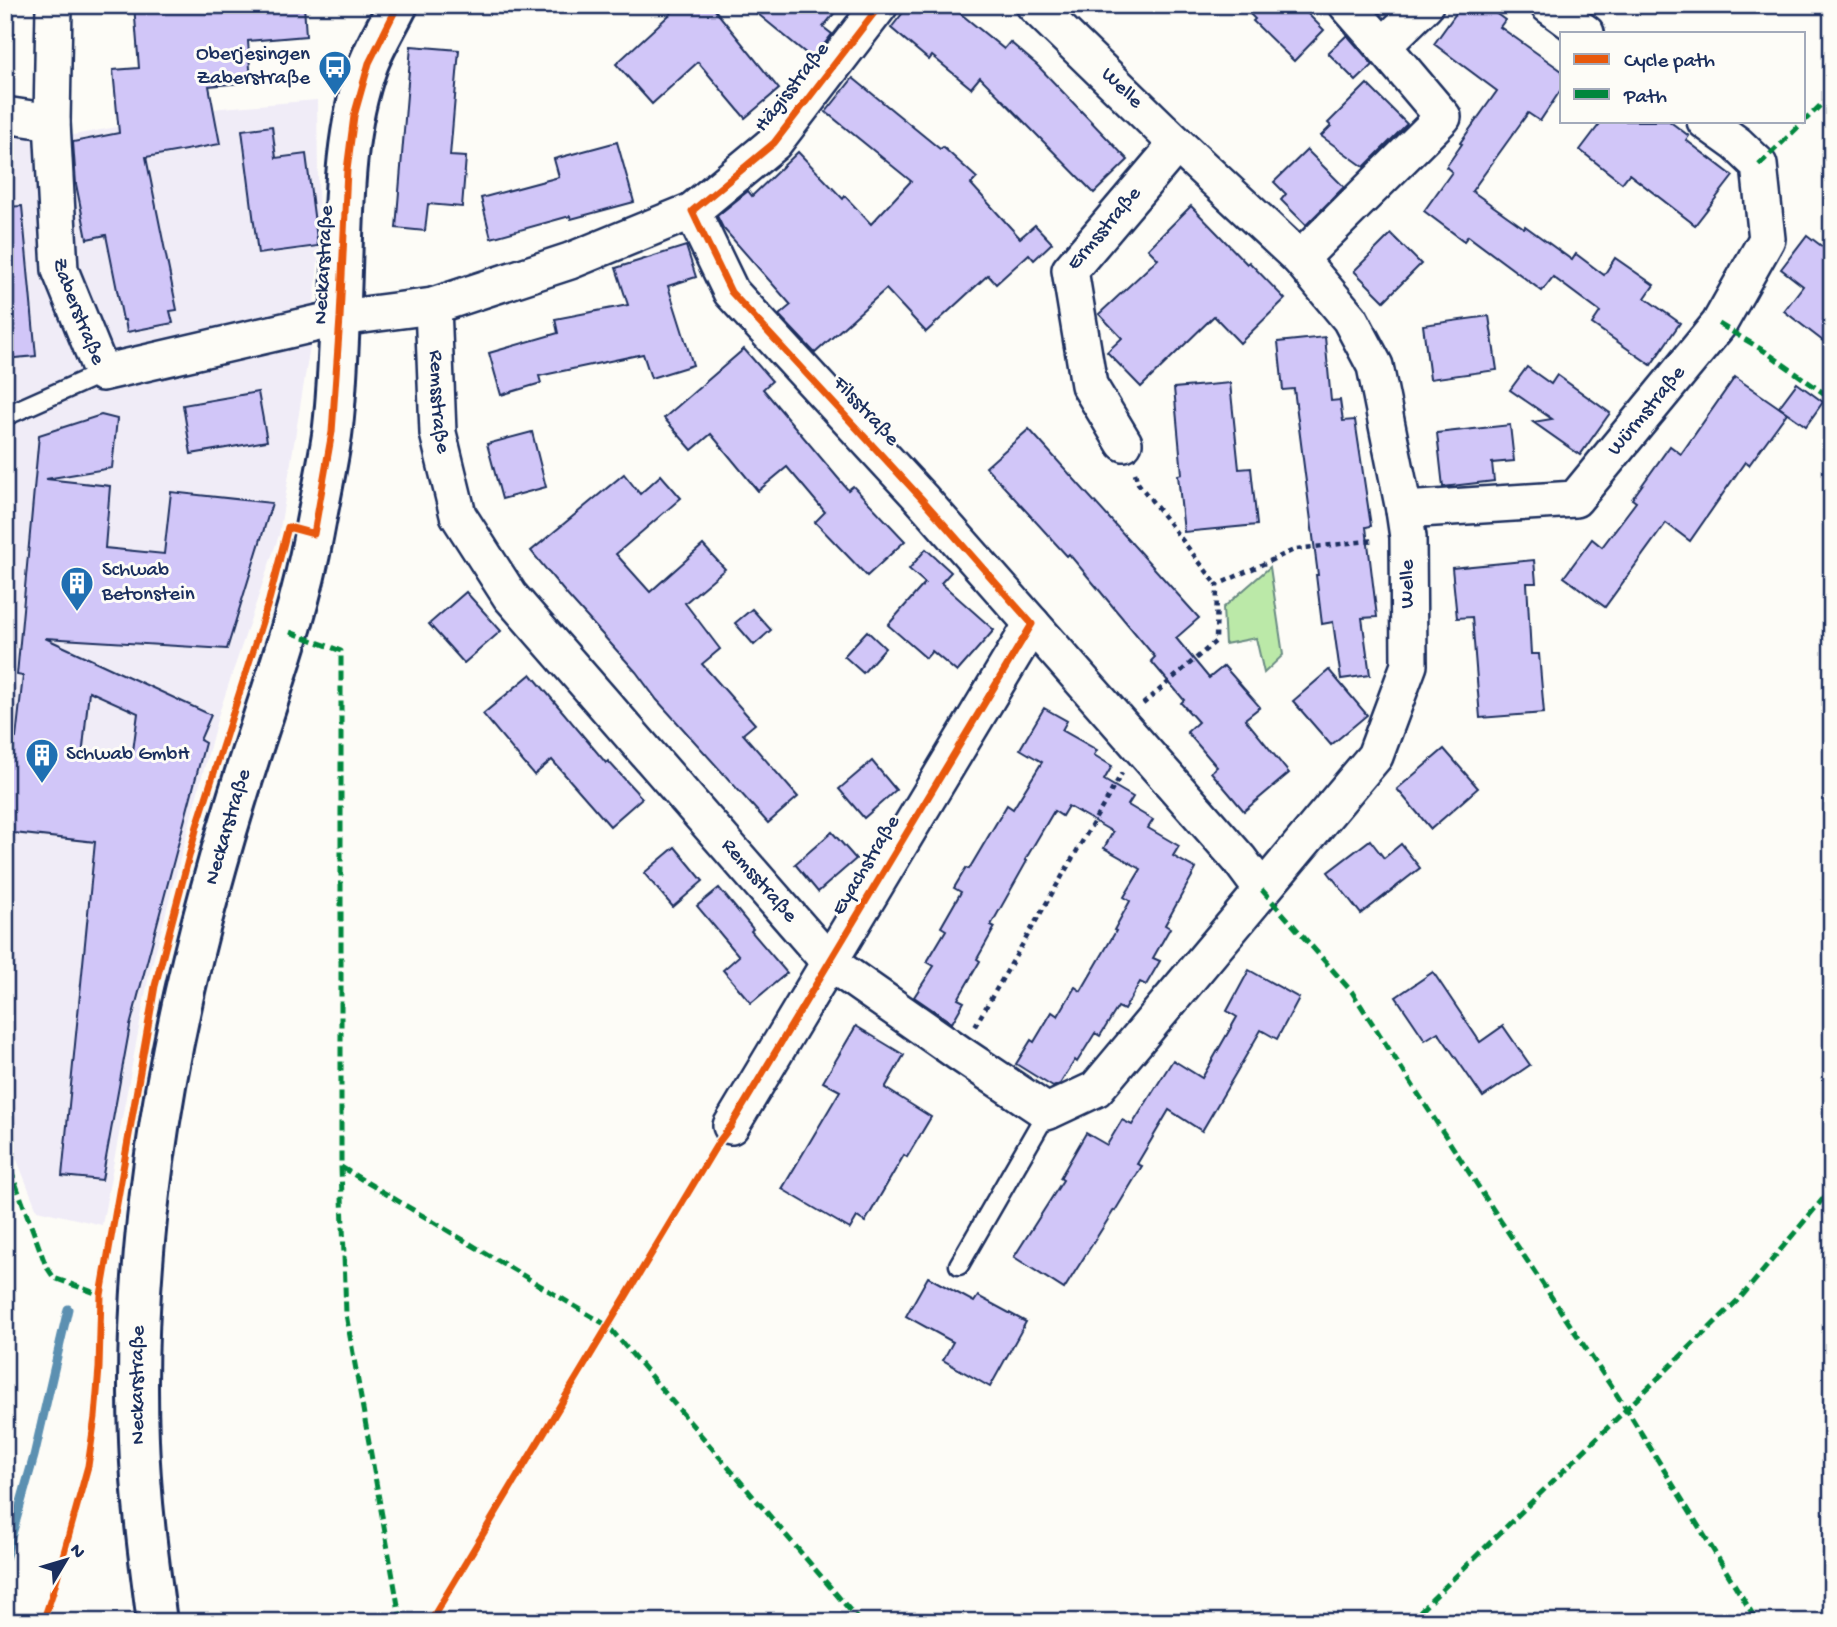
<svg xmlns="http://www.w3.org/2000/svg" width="1837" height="1627" viewBox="0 0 1837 1627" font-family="'Gochi Hand',sans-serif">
  <rect width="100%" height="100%" fill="#fdfcf7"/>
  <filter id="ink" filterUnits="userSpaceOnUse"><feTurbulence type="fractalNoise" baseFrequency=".0143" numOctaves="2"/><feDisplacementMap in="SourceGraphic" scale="14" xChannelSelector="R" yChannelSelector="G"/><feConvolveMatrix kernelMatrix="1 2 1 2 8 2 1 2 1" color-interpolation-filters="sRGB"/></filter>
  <g filter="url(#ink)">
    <path fill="#f0ecf7" d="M317,100L319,250L311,340L279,535L218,716L148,980L102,1225L37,1210L5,1130V130L68,136L221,108Z"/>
    <path fill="#bbe9a8" stroke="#6b8c83" stroke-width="2" d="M1270,567L1283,655L1264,673L1256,638L1225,644L1223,608Z"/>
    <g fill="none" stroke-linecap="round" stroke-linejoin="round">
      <path stroke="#5c90b1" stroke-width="9" d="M5,1559L34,1456L68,1309"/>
    </g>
    <g fill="#d1c6f8" stroke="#1b2f5e" stroke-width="2" fill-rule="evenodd">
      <path d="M134,5H304L306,36L248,41L251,82L209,86L220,144L146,157L177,310L170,311L173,323L127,332L125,320H123L106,235L87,239L76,184L73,142L119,133L113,70L139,68Z"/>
      <path d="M680,5H711L779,89L745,118L698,62L652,104L616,64Z"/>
      <path d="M747,5H841L823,27L832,34L813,59Z"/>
      <path d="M909,5H950L1004,49L1010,42L1037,65L1128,160L1094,193L980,77L971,88L932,56L929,60L891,28Z"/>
      <path d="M1241,5H1299L1324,30L1294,61L1253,21L1255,19Z"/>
      <path d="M1462,5H1484L1505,20L1500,27L1562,71V88L1540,121L1528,113L1472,191L1524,228L1525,226L1572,260L1576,254L1604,275L1615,258L1654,285L1645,298L1680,323L1651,365L1592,324L1600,312L1553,277L1542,291L1468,236L1464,241L1424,211L1452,172L1446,167L1462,144L1460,143L1497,91L1434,44Z"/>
      <path d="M1347,35L1373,65L1356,81L1328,53Z"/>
      <path d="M411,46L459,50L450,156L466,157L462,207L428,204L425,231L396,228Z"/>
      <path d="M853,78L940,149L943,147L977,178L971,184L1020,238L1035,225L1052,243L1034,260L1029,254L996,284L988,275L926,332L886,289L815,353L779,315L791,305L723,228L717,216L748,191L752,196L798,152L843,199L845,196L871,224L911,181L826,112Z"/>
      <path d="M1367,84L1407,124L1364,167L1321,136L1331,126L1328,123Z"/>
      <path d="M1602,121H1669L1689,136L1686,140L1733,176L1695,225L1629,174L1622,183L1580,150Z"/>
      <path d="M272,126L276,158L306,154L318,246L258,254L242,130Z"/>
      <path d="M617,142L634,202L571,219L570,216L491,238L481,198L559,177L554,159Z"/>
      <path d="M1307,150L1344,187L1306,225L1281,200L1286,194L1274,182Z"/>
      <path d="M22,206L36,356L5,359V207Z"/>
      <path d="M1191,206L1247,264L1249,262L1285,299L1240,343L1214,316L1141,387L1107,352L1122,338L1099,314L1158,259L1148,249Z"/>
      <path d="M1391,234L1421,264L1384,301L1354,271Z"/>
      <path d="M1807,235L1832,254V348L1784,311L1803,286L1781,269Z"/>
      <path d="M686,246L696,277L668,286L693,365L651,378L643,354L539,376L541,383L501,395L489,353L558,333L555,319L628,305L616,268Z"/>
      <path d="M1489,316L1497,370L1430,379L1423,325Z"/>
      <path d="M1325,337L1331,401L1340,400L1343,421L1355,420L1371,526L1366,527L1377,617L1362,618L1370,675L1341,679L1333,622L1322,624L1316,575H1318L1294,389L1283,390L1278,342Z"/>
      <path d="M744,349L772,381L763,389L848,490L853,486L905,541L867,576L815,522L825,512L787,467L758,491L711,434L692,450L664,418Z"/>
      <path d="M1527,367L1551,384L1557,375L1610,413L1580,455L1533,422L1552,419L1510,390Z"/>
      <path d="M1735,377L1787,413L1749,465L1745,462L1690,541L1666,523L1605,607L1564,577L1592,539L1602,547L1636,502L1632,499L1670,446L1681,454Z"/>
      <path d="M1230,383L1239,469L1251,468L1257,525L1184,532L1178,475L1182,474L1174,388Z"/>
      <path d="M1797,383L1823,402L1806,426L1779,407Z"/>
      <path d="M258,392L267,441L191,454L183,405Z"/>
      <path d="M101,415L117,419L112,468L46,479L110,486L105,548L164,554L171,492L272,503L227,649L45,638L211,715L200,740L205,743L130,1026L102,1180L62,1176L95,842L5,832V737L16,738L23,676L17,675L39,435ZM89,691L138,713L132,759L82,757Z"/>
      <path d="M1510,425L1514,461L1492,463L1494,481L1443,487L1437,433Z"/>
      <path d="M1029,429L1199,618L1176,638L1209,678L1224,666L1260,707L1245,719L1289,773L1244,811L1211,772L1217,767L1187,732L1198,722L1181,703L1184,700L1151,661L1155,657L1069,554L1067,556L986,467Z"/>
      <path d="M532,432L546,487L502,499L487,444Z"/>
      <path d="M624,474L640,494L661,475L681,498L616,554L650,592L703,545L725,569L685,603L720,649L702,664L755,724L743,734L798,797L768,823L657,700L636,672L568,596L531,551Z"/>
      <path d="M926,549L951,572L941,583L994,630L957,672L932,651L926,658L888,625L925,583L909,569Z"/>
      <path d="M1534,560L1536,583H1527L1531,654H1539L1544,713L1480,718L1472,617L1457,618L1452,568Z"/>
      <path d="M466,592L501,631L464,663L429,624Z"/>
      <path d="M752,609L771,630L754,645L735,623Z"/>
      <path d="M867,631L885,648L863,673L844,656Z"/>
      <path d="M1329,670L1367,715L1331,745L1293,701Z"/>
      <path d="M531,674L606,763L608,761L642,798L610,826L552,760L534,775L483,714Z"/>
      <path d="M1044,708L1067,721L1062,730L1097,750L1094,755L1112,766L1104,780L1133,797L1128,805L1153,820L1148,828L1179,846L1173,856L1196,869L1165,925L1170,928L1153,958L1160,961L1146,985L1140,982L1124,1010L1118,1007L1100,1036L1095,1033L1077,1062L1075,1060L1060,1084L1053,1087L1016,1064L1031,1040L1034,1042L1052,1012L1058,1016L1075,987L1081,991L1116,931L1114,930L1130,901L1124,897L1141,869L1104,848L1113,832L1068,806L1062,816L1054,811L1025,860L1027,861L991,925L995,927L977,959L980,961L958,999L964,1002L952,1023L914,997L934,966L927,962L946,930L941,927L961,892L954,888L966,868L969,869L1007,805L1013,809L1042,762L1020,749Z"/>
      <path d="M1444,749L1478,788L1431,829L1397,789Z"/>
      <path d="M872,761L896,790L864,818L839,789Z"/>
      <path d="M832,832L856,859L818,892L795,864Z"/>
      <path d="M1370,840L1384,858L1401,844L1420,868L1361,914L1328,872Z"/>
      <path d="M675,847L703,881L673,907L644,873Z"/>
      <path d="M719,888L753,929L751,931L787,973L751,1003L723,970L739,956L697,906Z"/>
      <path d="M1249,970L1299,998L1277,1039L1261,1030L1202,1131L1169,1110L1137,1164L1142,1166L1115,1211L1114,1210L1064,1289L1014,1257L1063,1180L1060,1178L1086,1133L1107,1145L1122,1120L1132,1125L1173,1060L1202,1078L1237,1017L1227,1011Z"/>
      <path d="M1433,972L1480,1042L1503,1026L1530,1065L1483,1097L1438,1032L1425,1040L1396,997Z"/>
      <path d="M856,1026L904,1055L885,1088L931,1117L907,1157L904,1155L865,1222L857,1217L850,1229L782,1189L840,1091L823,1082Z"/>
      <path d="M928,1277L974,1302L978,1296L1026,1322L990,1387L943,1360L953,1342L906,1316Z"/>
    </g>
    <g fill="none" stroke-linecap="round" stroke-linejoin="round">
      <defs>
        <g id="service">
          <path d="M5,416L102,373"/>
          <path d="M959,1265L1047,1112"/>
        </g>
        <g id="minor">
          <path id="s1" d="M54,5L52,122L60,270L102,373L340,318L433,306L570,261L692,211L774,143L880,5"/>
          <path d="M1347,5L1383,46L1425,5"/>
          <path d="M1548,5L1586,33"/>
          <path d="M5,115L52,122"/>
          <path d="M692,211L731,292L921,498L1239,859L1262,890"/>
          <path d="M1300,259L1443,117L1383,46"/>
          <path id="s2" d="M433,306L438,433L458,515L510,596L829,962L959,1053L1047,1112L1096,1089L1375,756L1409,665L1408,537L1404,510L1375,366L1350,319L1300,259L1177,144L1034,5"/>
          <path id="s3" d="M1124,443L1089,385L1070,270L1177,144"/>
          <path id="s4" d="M1404,510L1575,499L1719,324L1767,239L1759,165L1737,144L1705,121"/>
          <path d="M731,1126L1032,624"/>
        </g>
        <g id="primary">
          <path id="s5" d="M157,1622C149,1561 141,1501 139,1440C132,1259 162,1065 210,891C226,832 244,774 263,717C283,656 303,595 314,533C320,500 327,468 332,435C337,397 338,357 340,319C345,236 339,144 368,65C376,44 388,25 398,5"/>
        </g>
      </defs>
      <use href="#service" stroke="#1b2f5e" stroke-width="23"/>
      <use href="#minor" stroke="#1b2f5e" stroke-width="40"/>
      <use href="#primary" stroke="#1b2f5e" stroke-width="44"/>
      <g stroke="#1b2f5e" stroke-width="4.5" stroke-dasharray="5 5" stroke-linecap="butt">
        <path d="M1135,473L1138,483L1217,585"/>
        <path d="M1143,704L1216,641L1217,585L1296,549L1376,540"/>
        <path d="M975,1026L1122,773"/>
      </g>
      <use href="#service" stroke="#fdfcf7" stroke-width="18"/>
      <use href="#minor" stroke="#fdfcf7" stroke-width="35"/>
      <use href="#primary" stroke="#fdfcf7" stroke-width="38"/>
      <g stroke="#00873e" stroke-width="5" stroke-dasharray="10 5" stroke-linecap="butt">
        <path d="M1759,165L1832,94"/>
        <path d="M1719,324L1766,352L1832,399"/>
        <path d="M290,632L341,651V1167L346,1314L401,1622"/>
        <path d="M1262,890L1352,992L1500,1220L1627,1410L1752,1613L1756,1622"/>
        <path d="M5,1155L46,1266L54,1278L101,1295V1300"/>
        <path d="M341,1167L608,1326L860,1622"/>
        <path d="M1409,1622L1742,1296L1832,1188"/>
      </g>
      <defs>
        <g id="cycleway">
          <path d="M43,1622L53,1592L88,1466L95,1417L99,1368L101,1295L155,986L197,826L269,600L288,527L314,534L332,432L340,318L347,170L354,116L369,63L398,5"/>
          <path d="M430,1622L718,1143L731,1126L1032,624L921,498L731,292L692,211L774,143L880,5"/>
        </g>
      </defs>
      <use href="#cycleway" stroke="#fdfcf7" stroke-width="11"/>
      <use href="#cycleway" stroke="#e8590c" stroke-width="7"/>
    </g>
  </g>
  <defs>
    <symbol id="bus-pin" viewBox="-11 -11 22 30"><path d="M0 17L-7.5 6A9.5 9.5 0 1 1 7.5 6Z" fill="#1f6fb2" stroke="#fdfcf7"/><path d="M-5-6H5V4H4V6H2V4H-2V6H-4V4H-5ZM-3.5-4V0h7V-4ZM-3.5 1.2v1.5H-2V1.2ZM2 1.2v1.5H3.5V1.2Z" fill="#fff"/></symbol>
    <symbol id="building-pin" viewBox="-11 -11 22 30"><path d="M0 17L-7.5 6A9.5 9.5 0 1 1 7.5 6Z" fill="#1f6fb2" stroke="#fdfcf7"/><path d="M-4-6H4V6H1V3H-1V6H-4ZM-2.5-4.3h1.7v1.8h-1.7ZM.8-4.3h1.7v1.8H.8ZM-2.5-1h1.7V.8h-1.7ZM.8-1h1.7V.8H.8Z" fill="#fff"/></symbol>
  </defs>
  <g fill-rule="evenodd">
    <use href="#bus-pin" x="316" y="48" width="38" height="52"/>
    <use href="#building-pin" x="58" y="564" width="38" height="52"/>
    <use href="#building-pin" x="23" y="736" width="38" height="52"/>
  </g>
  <g text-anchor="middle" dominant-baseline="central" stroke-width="6" stroke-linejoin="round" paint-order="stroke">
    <g font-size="21" fill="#1b2f5e" stroke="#fdfcf7" text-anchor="start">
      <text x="310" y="55" text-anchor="end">Oberjesingen<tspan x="310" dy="24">Zaberstraße</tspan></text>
      <text x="102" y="571">Schwab<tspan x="102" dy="24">Betonstein</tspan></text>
      <text x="66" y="755">Schwab GmbH</text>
    </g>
    <g font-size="21" fill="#1b2f5e" stroke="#fdfcf7">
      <text transform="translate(793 88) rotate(-52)">Hägisstraße</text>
      <text transform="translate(1121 89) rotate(44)">Welle</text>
      <text stroke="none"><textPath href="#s3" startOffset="238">Ermsstraße</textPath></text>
      <text transform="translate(325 265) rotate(-87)">Neckarstraße</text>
      <text stroke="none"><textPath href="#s1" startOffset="310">Zaberstraße</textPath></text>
      <text stroke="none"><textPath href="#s2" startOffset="96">Remsstraße</textPath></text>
      <text stroke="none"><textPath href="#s4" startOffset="285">Würmstraße</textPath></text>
      <text transform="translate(865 412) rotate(47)">Filsstraße</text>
      <text transform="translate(1408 584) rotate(-90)">Welle</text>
      <text stroke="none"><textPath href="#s5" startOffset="805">Neckarstraße</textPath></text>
      <text transform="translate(867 866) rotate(-59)">Eyachstraße</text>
      <text stroke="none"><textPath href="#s2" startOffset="686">Remsstraße</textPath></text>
      <text stroke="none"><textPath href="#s5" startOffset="238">Neckarstraße</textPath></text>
    </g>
  </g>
  <rect width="1837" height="1627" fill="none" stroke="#fdfcf7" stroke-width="28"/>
  <rect x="14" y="14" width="1809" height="1599" fill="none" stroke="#1b2f5e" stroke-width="2.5" filter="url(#ink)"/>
  <rect x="1560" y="32" width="245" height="91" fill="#fdfcf7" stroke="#a3aaba" stroke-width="2"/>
  <rect x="1574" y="54" width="35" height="10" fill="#e8590c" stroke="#a3aaba" stroke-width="2"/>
  <text x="1624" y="66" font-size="21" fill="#1b2f5e">Cycle path</text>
  <rect x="1574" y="89" width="35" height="10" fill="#00873e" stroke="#a3aaba" stroke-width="2"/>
  <text x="1624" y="102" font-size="21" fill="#1b2f5e">Path</text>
  <g transform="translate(66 1560) rotate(52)" stroke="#fdfcf7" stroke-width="5" paint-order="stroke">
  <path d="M0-5L12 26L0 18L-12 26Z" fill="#1b2f5e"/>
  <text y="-10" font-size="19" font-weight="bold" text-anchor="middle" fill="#1b2f5e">N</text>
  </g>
</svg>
